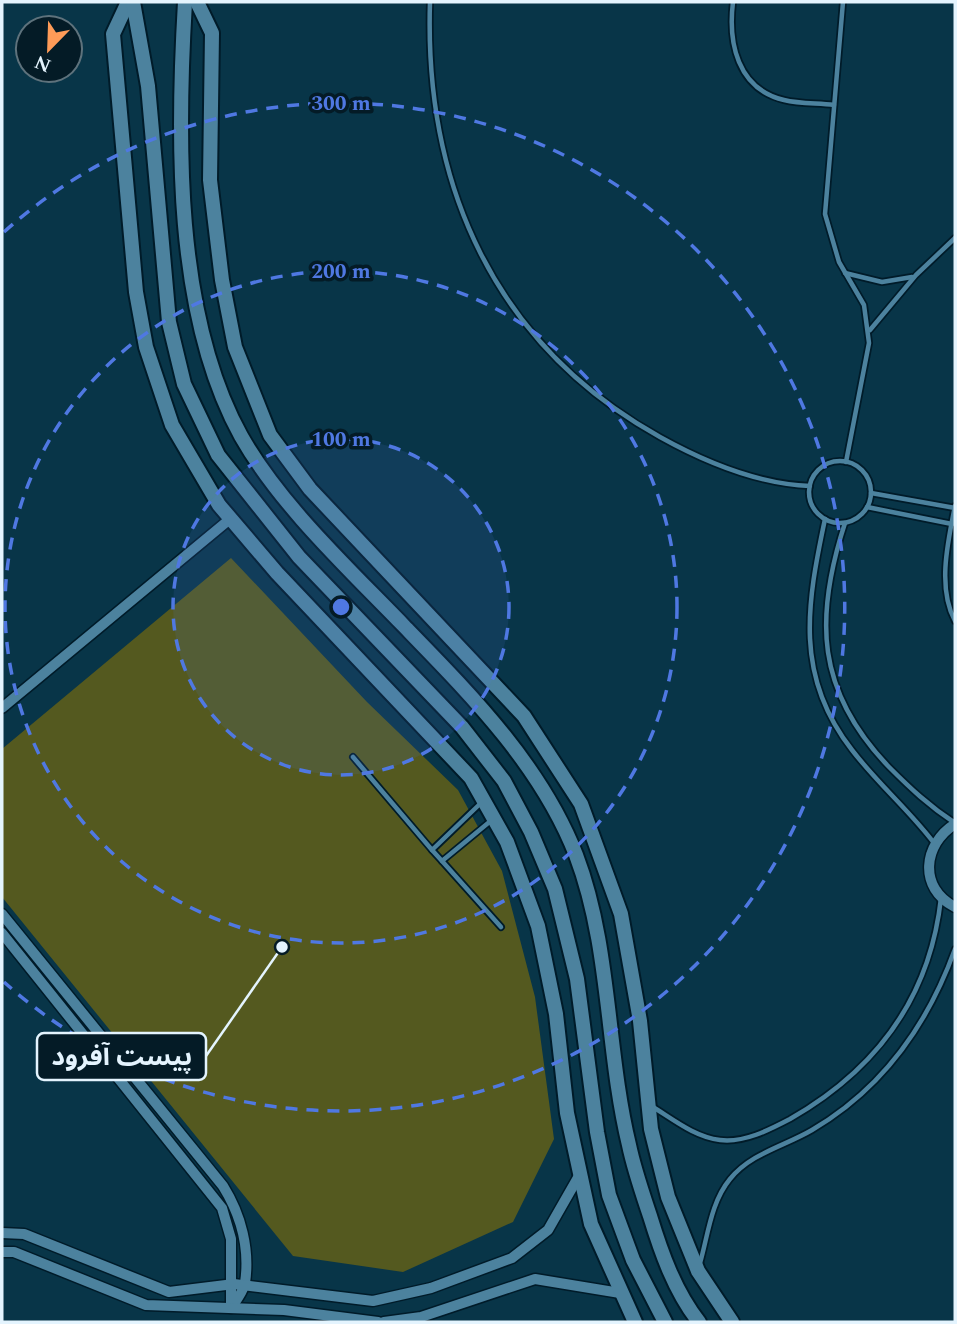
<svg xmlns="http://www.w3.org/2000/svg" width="957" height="1324" viewBox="0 0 957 1324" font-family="Spectral,'Noto Sans Arabic',serif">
  <rect width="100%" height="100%" fill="#083548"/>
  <path fill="#54591f" d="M231,558L367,702L458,790L502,871L535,997L554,1139L513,1222L403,1272L293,1256L2,897V749Z"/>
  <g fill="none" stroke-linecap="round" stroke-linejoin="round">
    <defs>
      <g id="service">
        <path d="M430,2C424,186 495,345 660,437C705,462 758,484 810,486"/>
        <path d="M733,2C728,42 737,89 784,100C800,104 817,103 834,105"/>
        <path d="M843,2L825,214L839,262L864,305L869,343L846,462"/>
        <path d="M845,273L882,282L912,277"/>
        <path d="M870,330L916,275L955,238"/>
        <circle cx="840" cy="492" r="31"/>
        <path d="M871,493L955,508"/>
        <path d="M955,506C948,541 937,588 955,621"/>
        <path d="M867,507L952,524"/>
        <path d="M825,519C807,604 794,676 852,750C877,783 909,810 934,843"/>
        <path d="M845,523C814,618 816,691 889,767C910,788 929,806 955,823"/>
        <path d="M353,757L432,850L483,801"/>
        <path d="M432,850L442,861L493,819"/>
        <path d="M442,861L501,927"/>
        <path d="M653,1107C674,1120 695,1137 720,1140C744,1143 769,1130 790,1119C876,1070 930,997 941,898"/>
        <path d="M700,1263C708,1235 711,1202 730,1179C751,1153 785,1146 812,1130C882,1089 928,1024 955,949"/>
      </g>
      <g id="minor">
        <path d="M2,708L230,519"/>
        <path d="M955,824C923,844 918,888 955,907"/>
        <path d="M2,914L223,1186C241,1215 250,1249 245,1283C243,1292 236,1301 231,1308V1239L222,1208L2,933"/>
        <path d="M2,1233L24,1234L169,1292L234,1284L373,1301L431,1288L512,1258L548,1230L580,1174"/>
        <path d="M2,1252H14L146,1305L284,1310L378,1322"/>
        <path d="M384,1322L421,1317L535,1279L620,1293"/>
      </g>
      <g id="secondary">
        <path d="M128,2L113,34L136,292L146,347L172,425L219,505L277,573L471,778L507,842L538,926L556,1014L567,1113L591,1224L635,1322"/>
        <path d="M133,2L148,86L169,322L184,384L218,455L299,557L462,727L504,781L531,832L555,889L577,979L597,1132L609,1195L633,1260L665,1322"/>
        <path d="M185,2C177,136 174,315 241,436C280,505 349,569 404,626C470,694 541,765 576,855C611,947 606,1050 629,1145C634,1169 642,1192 650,1216C661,1252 675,1292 699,1322"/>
        <path d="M197,2L212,33L210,180L222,280L235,347L270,435L310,489L524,716L581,804L621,914L640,1021L651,1129L668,1197L698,1271L732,1322"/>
      </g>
    </defs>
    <use href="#service" stroke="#001b29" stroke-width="8"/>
    <use href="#minor" stroke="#001b29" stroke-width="13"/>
    <use href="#secondary" stroke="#001b29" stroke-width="18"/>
    <use href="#service" stroke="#4c829e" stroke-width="4.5"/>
    <use href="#minor" stroke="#4c829e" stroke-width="10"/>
    <use href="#secondary" stroke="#4c829e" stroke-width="14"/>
  </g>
  <circle cx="341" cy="607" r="168" fill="#4f78e2" fill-opacity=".12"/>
  <g fill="none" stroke="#4f78e2" stroke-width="3.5" stroke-dasharray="12 9">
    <circle cx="341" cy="607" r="168"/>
    <circle cx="341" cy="607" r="336"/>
    <path d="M4 232A504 504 0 1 1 4 982"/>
  </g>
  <circle cx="341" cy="607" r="10" fill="#4f78e2" stroke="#041b26" stroke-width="3.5"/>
  <g font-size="21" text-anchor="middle" font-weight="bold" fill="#4f78e2" stroke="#041b26" stroke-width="7" stroke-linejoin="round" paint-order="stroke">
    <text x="341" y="110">300 m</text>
    <text x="341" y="278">200 m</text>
    <text x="341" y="446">100 m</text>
  </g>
  <path fill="none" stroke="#e4f4fe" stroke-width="2.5" d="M282 947L206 1056"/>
  <circle fill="#e4f4fe" stroke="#041b26" stroke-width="2.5" cx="282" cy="947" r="7"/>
  <rect fill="#041b26" stroke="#e4f4fe" stroke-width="2.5" x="37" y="1033" width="169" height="47" rx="7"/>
  <g font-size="26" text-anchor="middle" font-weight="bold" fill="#e4f4fe">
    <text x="122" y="1065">پیست آفرود</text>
  </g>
  <rect width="957" height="1324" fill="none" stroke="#e4f4fe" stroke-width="7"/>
  <g transform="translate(49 49) rotate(203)"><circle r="33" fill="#041b26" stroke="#5e727c" stroke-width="2"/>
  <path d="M0-5L12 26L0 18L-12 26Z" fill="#fe9b58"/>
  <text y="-10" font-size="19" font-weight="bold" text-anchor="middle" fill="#e4f4fe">N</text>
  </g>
</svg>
